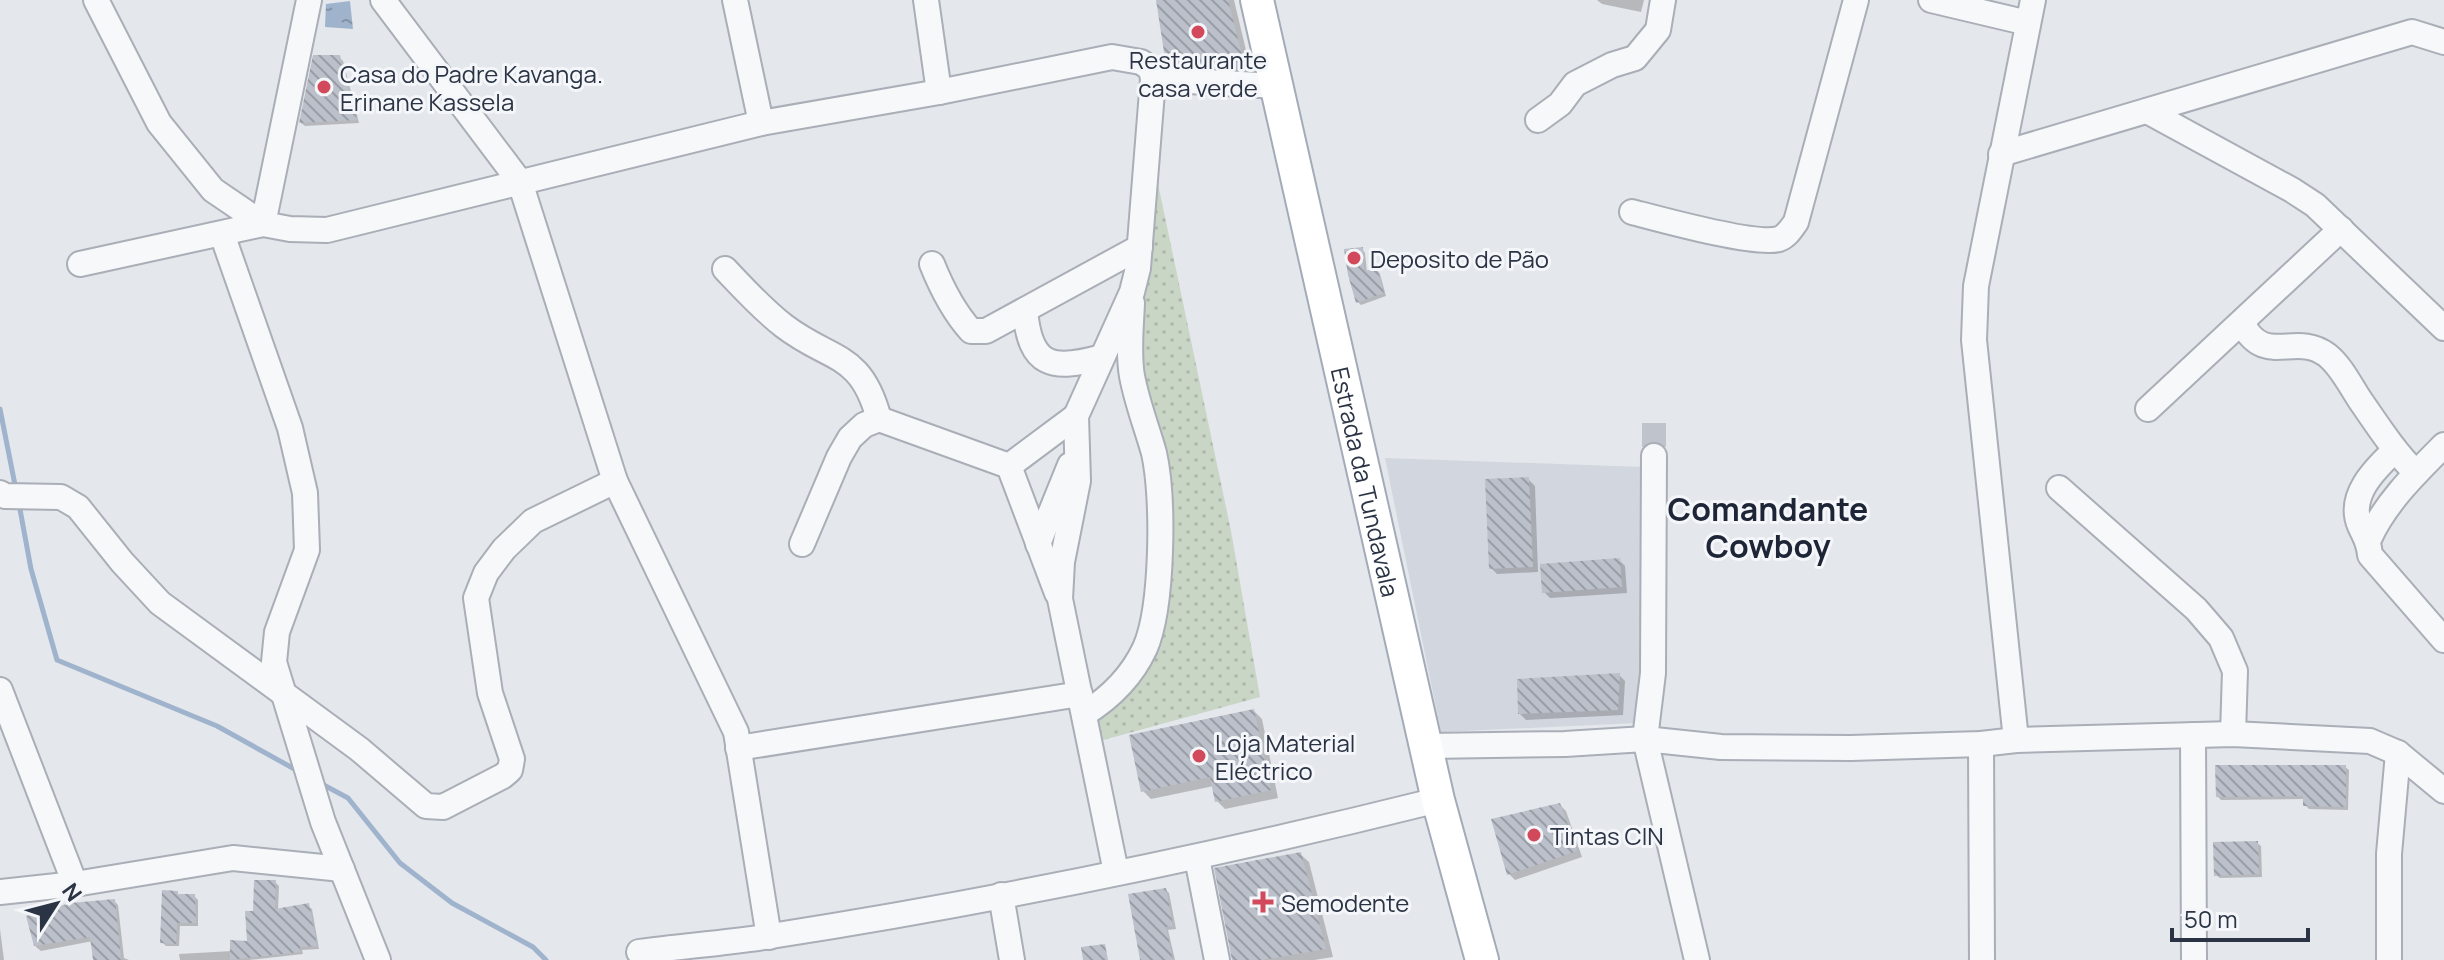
<svg xmlns="http://www.w3.org/2000/svg" width="2444" height="960" viewBox="0 0 2444 960" font-family="Manrope,sans-serif">
  <defs>
    <pattern id="grass-dots" width="8" height="8" patternUnits="userSpaceOnUse" patternTransform="scale(2)"><rect width="8" height="8" fill="#c9d6c5"/><path d="M2 2h.1M6 6h.1" fill="none" stroke="#adb8ab" stroke-width="1.8" stroke-linecap="round"/></pattern>
    <pattern id="water-ripples" width="26" height="14" patternUnits="userSpaceOnUse" patternTransform="scale(2)"><rect width="26" height="14" fill="#9fb4cc"/><path d="M2 4q2-2 4 0t4 0M15 11q2-2 4 0t4 0" fill="none" stroke="#8293a7"/></pattern>
    <pattern id="building-back-hatch" width="6" height="6" patternUnits="userSpaceOnUse" patternTransform="scale(2)"><rect width="6" height="6" fill="#bbc0ca"/><path d="M-1 5l2 2M0 0l6 6M5-1l2 2" fill="none" stroke="#989da6"/></pattern>
  </defs>
  <rect width="100%" height="100%" fill="#e4e7ec"/>
  <path fill="#d2d6de" d="M1385,458L1643,467L1638,723L1441,732Z"/>
  <path fill="url(#grass-dots)" d="M1153,160L1231,531L1260,697L1096,742L1090,720L1164,616L1142,392L1138,332Z"/>
  <path fill="url(#water-ripples)" d="M350,1L353,29L325,27L326,4Z"/>
  <g fill="#0003">
    <path d="M1158,0H1234L1251,71L1176,72L1168,64Z"/>
    <path d="M1597,0H1644L1641,12L1602,4Z"/>
    <path d="M339,57L343,61L359,123L305,126L301,123Z"/>
    <path d="M1362,249L1365,253L1367,273L1377,270L1380,274L1386,296L1361,305L1358,302Z"/>
    <path d="M1529,480L1535,486L1538,572L1497,574L1491,568Z"/>
    <path d="M1619,560L1625,566L1627,593L1550,598L1544,592Z"/>
    <path d="M1619,675L1625,681L1623,715L1526,720L1520,714Z"/>
    <path d="M1254,711L1262,719L1278,798L1225,809L1217,801L1214,786L1151,799L1143,791Z"/>
    <path d="M2345,767L2349,770L2348,810L2309,809L2305,805V799L2221,800L2217,796Z"/>
    <path d="M1560,805L1566,811L1582,857L1515,880L1509,874Z"/>
    <path d="M2257,843L2261,846L2262,877L2220,878L2216,875Z"/>
    <path d="M1300,854L1309,862L1333,957L1314,960H1233Z"/>
    <path d="M275,882L279,886L278,911L308,906L312,909L319,949L302,950L303,954L249,960H180L179,954L232,951L249,943L255,913Z"/>
    <path d="M1166,890L1169,893L1176,929L1168,930L1175,960H1142Z"/>
    <path d="M177,893L181,896H194L198,900V926H180L179,946H166L162,942Z"/>
    <path d="M114,901L118,905L124,958L129,960H95L93,941L41,951L36,947L28,917Z"/>
    <path d="M0,929L4,960H0Z"/>
  </g>
  <g fill="none" stroke-linecap="round" stroke-linejoin="round">
    <g stroke="#9fb4cc" stroke-width="5">
      <path d="M0,409L16,490"/>
      <path d="M19,504L31,569L57,660L217,726L298,771"/>
      <path d="M320,783L348,798L400,863L452,903L533,947L546,960"/>
    </g>
  </g>
  <g fill="url(#building-back-hatch)">
    <path d="M1156,0H1228L1244,63L1166,65Z"/>
    <path d="M313,55H340L357,120L299,123Z"/>
    <path d="M1363,247L1364,271L1377,268L1384,293L1356,303L1348,275L1344,249Z"/>
    <path d="M1529,477L1533,567L1489,569L1485,479Z"/>
    <path d="M1620,558L1622,587L1542,593L1540,564Z"/>
    <path d="M1620,673L1618,710L1518,714L1517,679Z"/>
    <path d="M1254,709L1271,790L1215,802L1210,777L1141,792L1129,735Z"/>
    <path d="M2215,765H2346V807L2303,806V796L2216,797Z"/>
    <path d="M1560,803L1577,851L1507,875L1491,819Z"/>
    <path d="M2258,841L2259,874L2214,876L2213,842Z"/>
    <path d="M1301,852L1326,949L1262,960H1232L1214,868Z"/>
    <path d="M254,880H276L275,909L309,903L317,946L300,947V952L230,960V940L247,941L245,911H253Z"/>
    <path d="M1166,888L1173,926L1166,927L1173,960H1140L1128,894Z"/>
    <path d="M162,890L178,891V894H195L196,923H177L176,944L160,943Z"/>
    <path d="M115,899L121,960H93L90,937L34,946L26,916L70,903Z"/>
    <path d="M1105,944L1108,960H1083L1081,947Z"/>
  </g>
  <g fill="none" stroke-linecap="round" stroke-linejoin="round">
    <path stroke="#bfc3cb" stroke-width="24" stroke-dasharray="24 12" stroke-linecap="butt" d="M1654,423V456"/>
    <defs>
      <g id="minor">
        <path d="M96,0L159,123L213,190L263,224"/>
        <path d="M383,0L520,182L615,481L736,732L769,937"/>
        <path d="M735,0L761,123"/>
        <path d="M926,0L939,92"/>
        <path d="M1931,0L2028,23"/>
        <path d="M1153,79L1277,86"/>
        <path d="M2147,111L2292,190L2315,205L2444,328"/>
        <path d="M1538,120L1560,104L1575,84L1612,65L1635,58L1658,30L1663,0"/>
        <path d="M2001,154L2412,32L2444,42"/>
        <path d="M1632,212C1659,219 1756,246 1779,239C1787,236 1791,229 1796,222L1856,0"/>
        <path d="M263,224L309,0"/>
        <path d="M222,234L290,428L305,493L307,550L277,632L274,662L323,822L378,960"/>
        <path d="M80,264L263,224L290,229L327,230L761,123L939,92L1112,57L1141,62L1151,69L1153,79L1138,268L1132,292L1076,416L1078,481L1062,562L1060,599L1116,872"/>
        <path d="M932,264C942,289 953,311 971,331H986L1140,247"/>
        <path d="M725,269C744,289 763,310 784,326C831,362 861,351 879,419"/>
        <path d="M1025,310C1030,367 1052,371 1102,357"/>
        <path d="M2242,323C2265,368 2295,331 2327,355C2341,366 2350,385 2360,400C2378,426 2394,451 2416,473"/>
        <path d="M2148,409L2341,229"/>
        <path d="M2394,451C2375,469 2347,496 2360,526C2365,537 2369,542 2370,555L2444,640"/>
        <path d="M1654,456L1653,673L1645,739L1697,960"/>
        <path d="M1009,466L1076,416"/>
        <path d="M2059,488L2196,609L2221,638L2235,671L2233,734"/>
        <path d="M0,493L5,496L61,497L78,507L122,562L160,603L359,749L426,806L443,807L503,776L510,770L512,759L490,693L476,598L486,573L504,549L533,521L615,481"/>
        <path d="M2369,539C2385,503 2416,473 2444,445"/>
        <path d="M802,544L839,457L850,438L864,425L879,419L1009,466L1057,593"/>
        <path d="M1038,544L1070,465"/>
        <path d="M0,690L75,884"/>
        <path d="M1084,714C1110,698 1132,676 1145,648C1163,607 1164,497 1154,453C1147,428 1137,403 1132,376C1128,353 1131,327 1132,303"/>
        <path d="M2193,735L2194,960"/>
        <path d="M2016,740L1974,340L1976,286L2033,0"/>
        <path d="M1981,744L1982,960"/>
        <path d="M1427,746L1565,744L1645,739L1721,747L1851,748L1981,744L2016,740L2233,734L2370,741L2398,753L2444,791"/>
        <path d="M738,748L1080,694"/>
        <path d="M1197,858L1217,960"/>
        <path d="M0,892L75,884L233,858L342,869"/>
        <path d="M1001,895L1012,960"/>
        <path d="M639,952C683,946 727,943 771,936C995,901 1218,855 1438,800"/>
        <path d="M2389,960V854L2398,753"/>
      </g>
      <g id="major">
        <path id="s1" d="M1257,0L1438,800L1482,960"/>
      </g>
    </defs>
    <use href="#minor" stroke="#a9aeb7" stroke-width="28"/>
    <use href="#major" stroke="#a3abb8" stroke-width="36"/>
    <use href="#minor" stroke="#f7f8fa" stroke-width="24"/>
    <use href="#major" stroke="#fff" stroke-width="32"/>
  </g>
  <g fill="#d1495b" stroke="#f4f6f9" stroke-width="3">
    <circle cx="1198" cy="32" r="8"/>
    <circle cx="324" cy="87" r="8"/>
    <circle cx="1354" cy="258" r="8"/>
    <circle cx="1199" cy="756" r="8"/>
    <circle cx="1534" cy="835" r="8"/>
    <path d="M1259 890h8v8h8v8h-8v8h-8v-8h-8v-8h8z"/>
  </g>
  <g text-anchor="middle" dominant-baseline="central" stroke-width="6" stroke-linejoin="round" paint-order="stroke">
    <g font-size="24" fill="#2b3445" stroke="#f4f6f9" text-anchor="start">
      <text x="1198" y="59" text-anchor="middle">Restaurante<tspan x="1198" dy="28">casa verde</tspan></text>
      <text x="340" y="73">Casa do Padre Kavanga.<tspan x="340" dy="28">Erinane Kassela</tspan></text>
      <text x="1370" y="258">Deposito de Pão</text>
      <text x="1215" y="742">Loja Material<tspan x="1215" dy="28">Eléctrico</tspan></text>
      <text x="1550" y="835">Tintas CIN</text>
      <text x="1281" y="902">Semodente</text>
    </g>
    <g font-size="24" fill="#2b3445" stroke="#f4f6f9">
      <text stroke="none"><textPath href="#s1" startOffset="494">Estrada da Tundavala</textPath></text>
    </g>
    <g font-size="32" font-weight="bold" fill="#1d2536" stroke="#f4f6f9">
      <text x="1768" y="509">Comandante<tspan x="1768" dy="37">Cowboy</tspan></text>
    </g>
  </g>
  <g transform="translate(56 904) rotate(54)" stroke="#f4f6f9" stroke-width="6" paint-order="stroke">
  <path d="M0-6L14 30L0 20L-14 30Z" fill="#2b3445"/>
  <text y="-12" font-size="22" font-weight="bold" text-anchor="middle" fill="#2b3445">N</text>
  </g>
  <path d="M2172 928v12h136v-12" fill="none" stroke="#2b3445" stroke-width="4"/>
  <text x="2184" y="928" font-size="24" fill="#2b3445" stroke="#f4f6f9" stroke-width="6" paint-order="stroke">50 m</text>
</svg>
